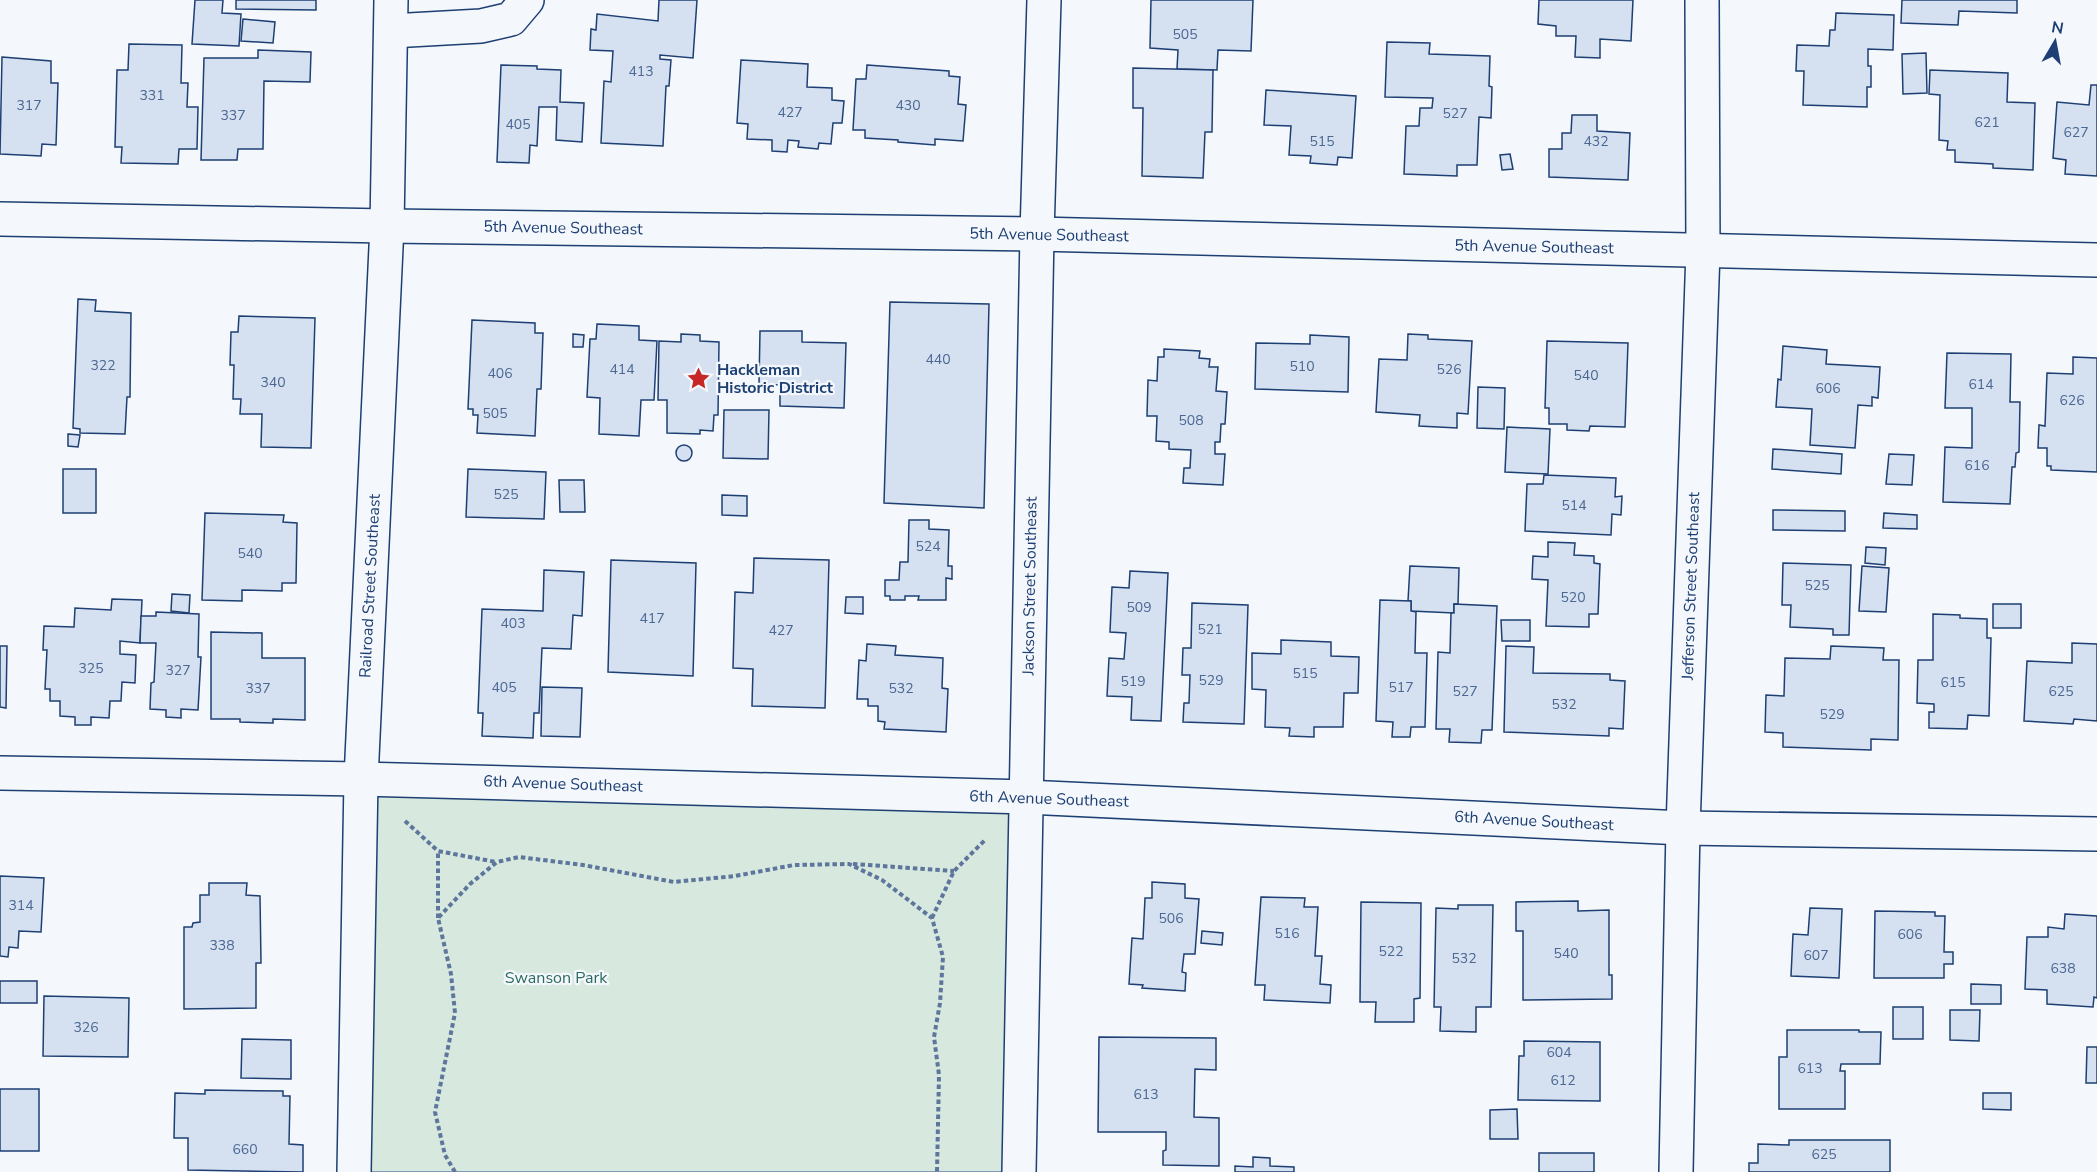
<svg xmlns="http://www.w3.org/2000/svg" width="2097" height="1172" viewBox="0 0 2097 1172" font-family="'Nunito Sans',sans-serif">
  <rect width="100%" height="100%" fill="#f4f7fb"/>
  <path fill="#d7e8df" stroke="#687fa3" stroke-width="1.5" d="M361,779L1026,797L1023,1172H354Z"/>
  <g fill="#d5e0f0" stroke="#1d3f73" stroke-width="1.5">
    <path d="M195,0H223L222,13L241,14L239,46L192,44Z"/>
    <path d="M236,0H316V10L236,9Z"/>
    <path d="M659,0H697L693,58L660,55V59L671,60L669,86H666L663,146L601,143L604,81L611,82L613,51L590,50L591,29L596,30L597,14L658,21Z"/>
    <path d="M1151,0H1253L1251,51L1218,50L1217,70L1177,69L1178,50L1150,48Z"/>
    <path d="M1539,0H1633L1631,41L1600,39V58L1575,57L1576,36H1556V26L1538,24Z"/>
    <path d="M1902,0H2017V13L1959,11L1958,25L1901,23Z"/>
    <path d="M1836,13L1894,15L1893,50L1868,49V66H1871V87H1867V107L1803,105L1804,71H1796L1797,45L1829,46L1830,30H1835Z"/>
    <path d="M243,19L275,22L273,43L241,41Z"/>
    <path d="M1387,42L1430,43L1429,54L1490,56L1489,86L1492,87L1491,118L1479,117L1477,165H1457V176L1404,174L1406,126H1419L1420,108H1432L1433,98L1385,97Z"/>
    <path d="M129,44L182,45L181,83H188L187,107H198L197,149H179L178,164L121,163L122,147H115L117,70H128Z"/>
    <path d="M258,50L311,52L310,82L264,81L263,149H238L237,160H201L204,58H258Z"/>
    <path d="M1926,53L1927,93L1903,94L1902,54Z"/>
    <path d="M2,57L51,61V83H58L56,145L42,144L41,156L0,154Z"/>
    <path d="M741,60L808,64L807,87L832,88V100L844,101L842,123H833L831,144L819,143L818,149L798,147L799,141L788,140L787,152L772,151V140L747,139L748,124L737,123Z"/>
    <path d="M501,65L537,66V69L561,70L560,102L584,103L582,142L556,140L557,107H539L537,146L530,145L529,163L497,162Z"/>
    <path d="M867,65L949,71V76L960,77L958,104L966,105L963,141L935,139V145L898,142V140L865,138V130H853L856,79H866Z"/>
    <path d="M1133,68L1213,70L1212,132H1205L1203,178L1142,176L1143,108H1133Z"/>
    <path d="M1930,70L2008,73L2007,102L2035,103L2033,170L1993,168V164L1955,162V150H1947L1948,141L1939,140L1940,95L1929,94Z"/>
    <path d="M2091,85H2097V176L2065,174L2066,160L2053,158L2057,102L2089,105Z"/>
    <path d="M1266,90L1356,96L1352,158L1338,157L1337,165L1310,163L1311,156L1289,155L1291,126L1264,125Z"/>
    <path d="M1572,115H1597V131L1630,133L1628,180L1549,177V149H1562V133H1571Z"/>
    <path d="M1510,154L1513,169L1502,170L1500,155Z"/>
    <path d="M78,299L96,300L95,311L131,313L130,397H127L125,434L80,433V429L73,428Z"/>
    <path d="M890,302L989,304L984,508L884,503Z"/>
    <path d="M239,316L315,318L311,448L261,447L262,414H240L241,399H233L234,365H230L231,332H238Z"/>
    <path d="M472,320L535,323V333H543L541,389H537L535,436L477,433L478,415H473V409H468Z"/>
    <path d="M597,324L639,326V340L657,341L654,400H641L639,436L599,434L600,398L587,397L590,339H596Z"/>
    <path d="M760,331H802V342L846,343L844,408L780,406V385L759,384Z"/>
    <path d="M573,334L584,335L583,347H573Z"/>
    <path d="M681,334L700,335V341L719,342L718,415H714L713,431L700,430V434L667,433V400H658L659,341L681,342Z"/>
    <path d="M1408,334L1428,335V339L1472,341L1468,414L1457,413V428L1419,426L1420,415L1376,412L1379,359L1407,360Z"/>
    <path d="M1310,335L1349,337L1348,392L1255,389L1256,343L1310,344Z"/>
    <path d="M1547,341L1628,343L1625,427L1590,426L1589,431L1567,430V424H1549V408H1545Z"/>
    <path d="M1783,346L1827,350L1826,364L1880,367L1878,398L1872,397V406L1858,405L1855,448L1810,445L1812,409L1776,407L1778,379L1781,380Z"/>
    <path d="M1164,349L1200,351L1199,358L1210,359L1209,367H1218L1216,391L1227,392L1225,424H1221L1220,442H1215V454H1225L1223,485L1183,483L1184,468H1190L1191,450L1169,449V442L1156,441L1157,416H1147L1148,380L1157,381L1158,357H1164Z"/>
    <path d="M1947,353L2011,354L2010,402H2020L2019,452L2016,453L2015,467H2012L2010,504L1943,502L1945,447L1972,448V408H1945Z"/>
    <path d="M2073,357L2097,358V472L2051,470V466H2047V448H2038L2039,425L2045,426L2047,373L2073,374Z"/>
    <path d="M1478,387L1505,388L1504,429L1477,428Z"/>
    <path d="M724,410H769L768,459L723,458Z"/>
    <path d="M1507,427L1550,429L1548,474L1505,472Z"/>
    <path d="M68,434L80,435L78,447L68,446Z"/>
    <circle cx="684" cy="453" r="8"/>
    <path d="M1773,449L1842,454L1841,474L1772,469Z"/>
    <path d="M1889,454L1914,455L1912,485L1886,484Z"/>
    <rect x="63" y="469" width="33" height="44"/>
    <path d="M468,469L546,472L544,519L466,517Z"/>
    <path d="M1544,475L1616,478L1615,497L1622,496L1621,515L1612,514L1611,535L1525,531L1527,484H1543Z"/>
    <path d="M559,480H584L585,512H560Z"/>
    <path d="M722,495L747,496V516L722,515Z"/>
    <path d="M1773,510L1845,511V531L1773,530Z"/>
    <path d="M205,513L284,515L283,522L297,523L296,583H282V591L242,590V601L202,600Z"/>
    <path d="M1884,513L1917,515V529L1883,528Z"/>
    <path d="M909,520H929V529L949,530L948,566H952V579L946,578V600H918L919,596H905V600H890V596H885V580H899L900,562H908Z"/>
    <path d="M1548,542L1575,543L1574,555L1594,556V563L1600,564L1598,614H1589V627L1546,626L1548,580L1532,579L1533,556L1548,557Z"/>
    <path d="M1866,547L1886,548L1885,565L1865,563Z"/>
    <path d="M754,558L829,560L825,708L752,706L753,669L733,668L735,592L753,593Z"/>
    <path d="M611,560L696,563L693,676L608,672Z"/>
    <path d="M1783,563L1851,565L1849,635H1833V629L1790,627L1791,605H1782Z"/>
    <path d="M1410,566L1459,568L1458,604H1454V613L1411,611V601H1408Z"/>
    <path d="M1862,566L1889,568L1886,612L1859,611Z"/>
    <path d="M544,570L584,572L582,616L573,615L571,649L542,648L539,713H534L533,738L482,736L483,713H478L482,609L543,611Z"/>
    <path d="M1130,571L1168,573L1161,721L1131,720L1132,697L1107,696L1109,658L1124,659L1126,633L1110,632L1112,587L1129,588Z"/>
    <path d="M172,594L190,595L189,613L171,611Z"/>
    <path d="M846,597H863V614L845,613Z"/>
    <path d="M112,599L142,600L140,643L120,641V654L136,655L135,683L122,682L121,701H110L109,718L91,717V725H75V717L60,716V701H50V689H45L47,650H43L44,626L74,627L75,608L111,610Z"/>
    <path d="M1380,600L1411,601V611L1416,612L1415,653H1427L1425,727H1411L1410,737H1392L1393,722L1376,721Z"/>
    <path d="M1192,603L1248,605L1244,724L1183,722L1184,703H1189L1190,675H1182L1183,648H1191Z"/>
    <path d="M1454,604L1497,606L1492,730H1482L1481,743L1449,742L1450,729H1436L1438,652L1450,653L1451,613H1454Z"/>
    <rect x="1993" y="604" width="28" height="24"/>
    <path d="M156,612L199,614L198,657H201L198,710L181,709V718L166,717V710L150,709L151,683L154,682L156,643H140L141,616H156Z"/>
    <path d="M1933,614L1960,615V618L1987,619V638H1991L1989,716L1968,715L1967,729L1929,728V712H1934V704L1917,703L1918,660H1933Z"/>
    <path d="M1501,620H1530V641H1502Z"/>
    <path d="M211,632L262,633V658H305V720L273,719V723L240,722V719H211Z"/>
    <path d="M1281,640L1331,642V656L1359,657L1358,693H1344L1343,727H1314V737L1289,736L1290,728L1265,727L1266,690L1252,689V653L1281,654Z"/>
    <path d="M2072,643L2097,644V721L2074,719L2073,724L2024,721L2027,661L2072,663Z"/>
    <path d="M867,644L896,646L895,655L943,658L942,688L948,689L946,732L884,729L885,722L878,721V706H868V699H857L859,660L866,661Z"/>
    <path d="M0,646H7L6,708L0,707Z"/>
    <path d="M1506,646L1534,647L1533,673L1610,674V680L1625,681L1623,729L1609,728V736L1504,732Z"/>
    <path d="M1831,646L1884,648L1883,660H1899L1898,740L1871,739V750L1783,747V733L1765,732L1766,695L1784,696L1785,658L1830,659Z"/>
    <path d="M542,687L582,688L580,737L541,736Z"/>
    <path d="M0,876L44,878L41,932L19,931L18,948L9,947L8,957L0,956Z"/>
    <path d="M1152,882L1185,884V898L1199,899L1195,954H1184L1182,972L1186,973L1185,991L1142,988L1143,985L1129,984L1132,938L1143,939L1145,898H1152Z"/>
    <path d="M209,883H247L246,895L260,896L261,963H256V1008L184,1009V927H192L193,923L200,922V895H209Z"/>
    <path d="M1261,897L1305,898L1304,907H1318L1315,956H1322L1320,984L1331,985L1330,1003L1264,1000L1265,985H1255Z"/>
    <path d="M1578,901V911L1609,910V975H1612V999L1523,1000V931H1516V902Z"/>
    <path d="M1361,902L1421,903L1420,998L1414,999V1022H1375L1376,1002H1360Z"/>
    <path d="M1458,905H1493L1491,1007H1476V1032L1440,1031L1441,1007H1434L1436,908L1458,909Z"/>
    <path d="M1810,908L1842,909L1839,978L1791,976L1793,934L1808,935Z"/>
    <path d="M1875,911L1935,912V916H1945L1944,952H1953V964H1944V978H1874Z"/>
    <path d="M2065,914L2097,916V998L2094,997L2093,1007L2047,1004V990L2025,989L2027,937H2048V927L2064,929Z"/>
    <path d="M1202,931L1223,933L1222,945L1201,943Z"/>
    <rect x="0" y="981" width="37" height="22"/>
    <path d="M1971,984L2001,985V1004H1971Z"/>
    <path d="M44,996L129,998L128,1057L43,1056Z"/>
    <rect x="1893" y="1007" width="30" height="32"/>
    <path d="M1950,1010H1980L1979,1041L1950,1040Z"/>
    <path d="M1787,1030H1859V1032H1881L1880,1064H1841L1840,1071H1845V1109H1779V1057H1787Z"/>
    <path d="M1099,1037L1216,1038V1070L1195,1069L1194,1117L1219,1118V1166L1163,1165V1151L1166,1150V1132H1098Z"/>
    <path d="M242,1039L291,1040V1079L241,1078Z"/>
    <path d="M1524,1041L1600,1042V1101L1518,1100L1519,1056H1524Z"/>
    <path d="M2087,1047H2097V1083H2086Z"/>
    <rect x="0" y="1089" width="39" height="62"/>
    <path d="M205,1090L283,1091V1096H290L289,1144L303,1145V1172L188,1170V1138H174L175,1093L205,1094Z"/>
    <path d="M1983,1093H2011V1110L1983,1109Z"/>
    <path d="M1517,1109L1518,1139H1490V1110Z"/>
    <path d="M1789,1140H1890V1172H1749V1163H1758V1144L1789,1145Z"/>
    <rect x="1539" y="1153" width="55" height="19"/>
    <path d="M1253,1157L1270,1158V1166L1294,1167V1172H1235V1166L1253,1167Z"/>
  </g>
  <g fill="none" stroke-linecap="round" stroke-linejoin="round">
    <defs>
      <g id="minor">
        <path d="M391,31L481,26L511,19L527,0"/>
        <path d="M0,219L387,226L1037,234L2097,260"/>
        <path d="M0,773L361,779L1026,797L1683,828L2097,834"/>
        <path d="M354,1172L361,779L387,226L391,0"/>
        <path d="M1019,1172L1037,234L1044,0"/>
        <path d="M1676,1172L1683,828L1703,251L1702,0"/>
      </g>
    </defs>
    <use href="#minor" stroke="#1d3f73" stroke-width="36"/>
    <g stroke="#5e769c" stroke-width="4" stroke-dasharray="4.5 3" stroke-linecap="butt">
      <path d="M405,821L438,851"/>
      <path d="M853,864L954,871"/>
      <path d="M438,918V851L496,862"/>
      <path d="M932,918L954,871L986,839"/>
      <path d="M455,1172L445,1155L435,1112L455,1013L451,974L438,918L470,884L497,862L519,857L583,865L674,882L735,876L794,865L849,864L882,880L932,918L943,957L940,1003L934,1037L939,1075L937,1172"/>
    </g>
    <use href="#minor" stroke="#f4f7fb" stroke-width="33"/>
  </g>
  <defs>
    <symbol id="sight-bare" viewBox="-9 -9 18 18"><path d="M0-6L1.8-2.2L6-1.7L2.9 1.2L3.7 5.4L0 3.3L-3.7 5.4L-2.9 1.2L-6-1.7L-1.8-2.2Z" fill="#c62828" stroke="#f4f7fb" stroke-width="2.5" paint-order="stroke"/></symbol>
  </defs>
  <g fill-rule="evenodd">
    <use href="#sight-bare" x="682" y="362" width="33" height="33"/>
  </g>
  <g text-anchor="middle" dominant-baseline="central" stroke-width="4.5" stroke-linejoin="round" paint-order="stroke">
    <g font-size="14" fill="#4b6792">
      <text x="1185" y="34">505</text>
      <text x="641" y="71">413</text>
      <text x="152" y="95">331</text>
      <text x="29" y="105">317</text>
      <text x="908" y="105">430</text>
      <text x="790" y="112">427</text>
      <text x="1455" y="113">527</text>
      <text x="233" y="115">337</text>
      <text x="1987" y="122">621</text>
      <text x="518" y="124">405</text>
      <text x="2076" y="132">627</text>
      <text x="1322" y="141">515</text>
      <text x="1596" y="141">432</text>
      <text x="938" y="359">440</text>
      <text x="103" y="365">322</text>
      <text x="1302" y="366">510</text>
      <text x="622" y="369">414</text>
      <text x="1449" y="369">526</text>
      <text x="500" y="373">406</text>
      <text x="1586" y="375">540</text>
      <text x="273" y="382">340</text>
      <text x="1981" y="384">614</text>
      <text x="1828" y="388">606</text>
      <text x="2072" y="400">626</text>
      <text x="495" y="413">505</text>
      <text x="1191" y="420">508</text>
      <text x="1977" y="465">616</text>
      <text x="506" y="494">525</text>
      <text x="1574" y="505">514</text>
      <text x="928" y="546">524</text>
      <text x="250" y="553">540</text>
      <text x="1817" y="585">525</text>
      <text x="1573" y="597">520</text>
      <text x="1139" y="607">509</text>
      <text x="652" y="618">417</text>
      <text x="513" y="623">403</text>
      <text x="1210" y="629">521</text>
      <text x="781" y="630">427</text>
      <text x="91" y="668">325</text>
      <text x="178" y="670">327</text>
      <text x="1305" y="673">515</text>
      <text x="1211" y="680">529</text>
      <text x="1133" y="681">519</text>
      <text x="1953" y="682">615</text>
      <text x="504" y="687">405</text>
      <text x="1401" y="687">517</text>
      <text x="258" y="688">337</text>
      <text x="901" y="688">532</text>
      <text x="1465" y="691">527</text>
      <text x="2061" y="691">625</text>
      <text x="1564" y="704">532</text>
      <text x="1832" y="714">529</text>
      <text x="21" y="905">314</text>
      <text x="1171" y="918">506</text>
      <text x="1287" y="933">516</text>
      <text x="1910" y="934">606</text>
      <text x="222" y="945">338</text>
      <text x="1391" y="951">522</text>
      <text x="1566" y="953">540</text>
      <text x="1816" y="955">607</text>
      <text x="1464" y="958">532</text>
      <text x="2063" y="968">638</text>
      <text x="86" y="1027">326</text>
      <text x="1559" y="1052">604</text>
      <text x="1810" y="1068">613</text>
      <text x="1563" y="1080">612</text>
      <text x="1146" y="1094">613</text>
      <text x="245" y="1149">660</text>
      <text x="1824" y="1154">625</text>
    </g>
    <g font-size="16" fill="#1d3f73" stroke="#f4f7fb">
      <text transform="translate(563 228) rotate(1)">5th Avenue Southeast</text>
      <text transform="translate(1049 235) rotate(1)">5th Avenue Southeast</text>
      <text transform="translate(1534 247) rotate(1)">5th Avenue Southeast</text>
      <text transform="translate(370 586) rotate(-87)">Railroad Street Southeast</text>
      <text transform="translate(1030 586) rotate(-89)">Jackson Street Southeast</text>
      <text transform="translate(1691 586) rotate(-88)">Jefferson Street Southeast</text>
      <text transform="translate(563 784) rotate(2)">6th Avenue Southeast</text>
      <text transform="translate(1049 799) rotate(2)">6th Avenue Southeast</text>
      <text transform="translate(1534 821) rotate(3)">6th Avenue Southeast</text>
    </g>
    <g font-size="16" font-weight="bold" fill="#1d3f73" stroke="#f4f7fb" text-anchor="start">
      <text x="717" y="370">Hackleman<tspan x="717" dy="18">Historic District</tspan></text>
    </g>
    <g font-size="16" fill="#2c6c60" stroke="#f4f7fb">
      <text x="556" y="978">Swanson Park</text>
    </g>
  </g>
  <g transform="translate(2055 42) rotate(10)" stroke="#f4f7fb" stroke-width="4.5" paint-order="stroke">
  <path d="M0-4.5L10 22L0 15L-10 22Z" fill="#1d3f73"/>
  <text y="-9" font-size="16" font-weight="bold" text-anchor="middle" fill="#1d3f73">N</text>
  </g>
</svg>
